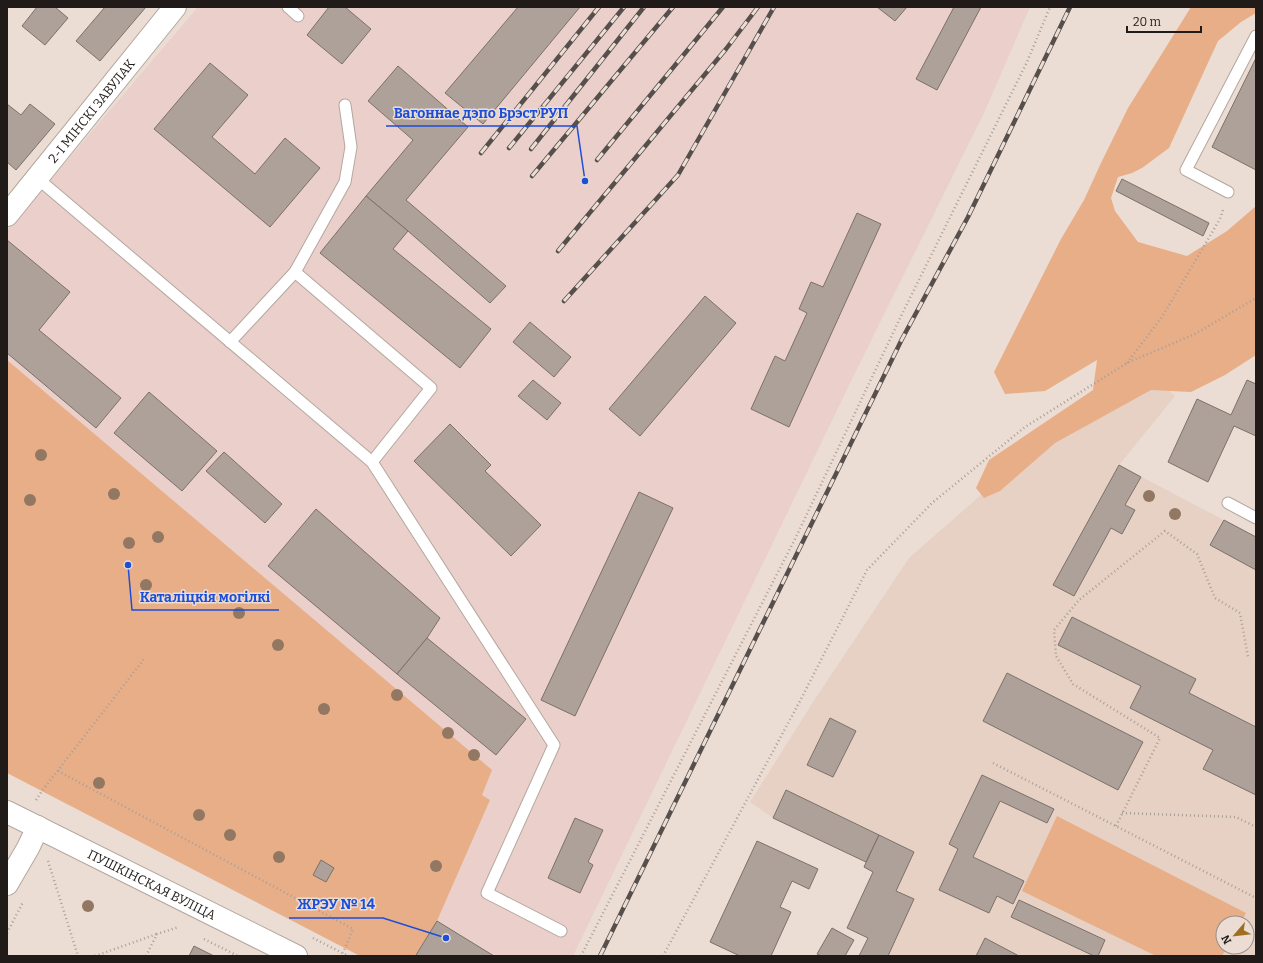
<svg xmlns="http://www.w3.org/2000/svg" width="1263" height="963" viewBox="0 0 1263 963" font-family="Bitter,serif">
  <rect width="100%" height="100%" fill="#ebddd4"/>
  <path fill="#eacfcb" d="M198,7H1030L984,113L855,373L573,956H494L437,921L490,800L482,795L491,770L7,360V231Z"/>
  <path fill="#e6d1c4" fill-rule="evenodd" d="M1152,376L1175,396L1119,465L1256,537V956H863L914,852L786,791L773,818L750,802L815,699L909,558L1046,438ZM1223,923H1247V947H1223Z"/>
  <g fill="#e8ae88">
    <path d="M1191,7H1256V13L1241,22L1218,41L1169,148L1142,168L1132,173L1118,177L1111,198L1115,211L1138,242L1187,256L1227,231L1256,206V355L1225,375L1191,392L1151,390L1055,443L1000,491L984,498L976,488L989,460L1093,390L1097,360L1045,391L1005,394L994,372L1061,239L1084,200L1101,163L1128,108Z"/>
    <path d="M7,360L492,770L482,795L490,800L437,921L415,956H360L7,773Z"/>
    <path d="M1057,816L1246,913L1240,923H1223V947H1227L1222,956H1156L1022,891Z"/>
  </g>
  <g fill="#aea199" stroke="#7c7068">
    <path d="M37,7H55L68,18L45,45L22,26Z"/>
    <path d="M105,7H146L100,61L76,41Z"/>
    <path d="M329,7H345L371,29L342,64L307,35Z"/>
    <path d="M518,7H580L483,124L445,93Z"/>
    <path d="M877,7H907L895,21Z"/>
    <path d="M954,7H981L937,90L916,79Z"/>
    <path d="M1256,58V170L1212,147Z"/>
    <path d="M210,63L248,95L212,137L255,174L285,138L320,168L270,227L154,129Z"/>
    <path d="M398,66L468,127L406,200L506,286L490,303L408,231L366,196L413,140L368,101Z"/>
    <path d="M7,104L21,115L30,104L55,124L16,170L7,162Z"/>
    <path d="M1122,179L1209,223L1203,236L1116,191Z"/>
    <path d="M366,196L408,231L393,249L491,329L460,368L320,253Z"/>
    <path d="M857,213L881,224L789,427L751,409L775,356L785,361L807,313L799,309L811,282L823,287Z"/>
    <path d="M7,240L70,292L39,330L121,398L96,428L7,353Z"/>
    <path d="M705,296L736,323L640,436L609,409Z"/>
    <path d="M530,322L571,357L554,377L513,342Z"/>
    <path d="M533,380L561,403L547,420L518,396Z"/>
    <path d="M1247,380L1256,384V436L1234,426L1208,482L1168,462L1197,399L1231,415Z"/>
    <path d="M149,392L217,451L182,491L114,433Z"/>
    <path d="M450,424L491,465L485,471L541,525L511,556L414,461Z"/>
    <path d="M224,452L282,504L265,523L206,471Z"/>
    <path d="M1119,465L1141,477L1125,505L1135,510L1122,534L1111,528L1074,596L1053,585Z"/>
    <path d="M639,492L673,508L575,716L541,700Z"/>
    <path d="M316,509L440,618L427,638L397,674L268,566Z"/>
    <path d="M1224,520L1256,537V570L1210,545Z"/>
    <path d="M1072,617L1196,679L1189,693L1256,727V795L1203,769L1213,750L1130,708L1141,686L1058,645Z"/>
    <path d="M427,638L526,719L496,755L397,674Z"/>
    <path d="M1007,673L1143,742L1118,790L983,721Z"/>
    <path d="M830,718L856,731L833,777L807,765Z"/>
    <path d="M982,775L1054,809L1047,823L1000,801L973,857L1024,881L1013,904L997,896L989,913L939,890L958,849L949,844Z"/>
    <path d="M786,790L879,835L866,862L773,818Z"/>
    <path d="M575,818L603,830L588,862L593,865L580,893L548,878Z"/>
    <path d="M879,835L914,852L896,891L914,899L888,956H859L868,938L847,928L873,872L864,867Z"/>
    <path d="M757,841L818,869L809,889L792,881L780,907L791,912L771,956H740L710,942Z"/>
    <path d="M321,860L334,868L326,882L313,875Z"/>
    <path d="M1019,900L1105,940L1098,956H1094L1011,917Z"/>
    <path d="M437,921L494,956H418L416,955Z"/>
    <path d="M832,928L854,940L845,956H821L817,954Z"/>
    <path d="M985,938L1019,956H976Z"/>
    <path d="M194,946L214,956H189Z"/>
  </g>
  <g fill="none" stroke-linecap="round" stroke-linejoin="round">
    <defs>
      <g id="service">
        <path d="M288,7L298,16"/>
        <path d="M37,178L372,462L554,745L487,893L561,931"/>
        <path d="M1228,192L1186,170L1256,36"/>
        <path d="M295,272L431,388L372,462"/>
        <path d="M230,342L295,272L345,182L351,147L345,105"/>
        <path d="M1228,503L1256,518"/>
      </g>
      <g id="minor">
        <path id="s1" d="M7,215L175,7"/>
        <path d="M7,884L28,848L38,827"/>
      </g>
      <g id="secondary">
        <path id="s2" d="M7,812L296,956"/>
      </g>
    </defs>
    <use href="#service" stroke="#b4a79e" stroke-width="13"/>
    <use href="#minor" stroke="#b4a79e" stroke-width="24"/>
    <use href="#secondary" stroke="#b4a79e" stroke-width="24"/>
    <g stroke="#a99e97" stroke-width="2.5" stroke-dasharray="1 3" stroke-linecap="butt">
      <path d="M1127,363L1162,317L1220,219L1223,210"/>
      <path d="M993,763L1256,898"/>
      <path d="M58,771L353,929L343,953"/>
      <path d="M36,800L42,791L144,659"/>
      <path d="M1122,813L1236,817L1256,827"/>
      <path d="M1116,826L1160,738L1073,684L1056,656L1054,630L1079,600L1165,531L1197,554L1215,598L1240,613L1248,657"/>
      <path d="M48,861L78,956"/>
      <path d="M7,933L23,902"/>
      <path d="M313,938L348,956"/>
      <path d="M204,939L238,956"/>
      <path d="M95,956L157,934"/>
      <path d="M146,956L157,934L179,927"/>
      <path d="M581,956L796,537L903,312L1027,62L1050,7"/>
      <path d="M663,956L800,701L867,570L932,503L1025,427L1127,363L1195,334L1256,298"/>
    </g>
    <use href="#service" stroke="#fff" stroke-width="11"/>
    <use href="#minor" stroke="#fff" stroke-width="22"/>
    <use href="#secondary" stroke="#fff" stroke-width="22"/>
    <defs>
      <g id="rail">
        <path d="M509,148L624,7"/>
        <path d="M531,149L644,7"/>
        <path d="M481,153L599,7"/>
        <path d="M597,160L723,7"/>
        <path d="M532,176L673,7"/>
        <path d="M558,251L726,49L758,7"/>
        <path d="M564,301L678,175L774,7"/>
        <path d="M600,956L902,339L968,217L1070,7"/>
      </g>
    </defs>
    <use href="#rail" stroke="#574f4b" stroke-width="4.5"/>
    <use href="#rail" stroke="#ebddd4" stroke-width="3" stroke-dasharray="9" stroke-linecap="butt"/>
  </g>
  <g fill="#927762">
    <circle cx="41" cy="455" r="6"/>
    <circle cx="114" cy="494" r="6"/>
    <circle cx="1149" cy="496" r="6"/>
    <circle cx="30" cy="500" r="6"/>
    <circle cx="1175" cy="514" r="6"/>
    <circle cx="158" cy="537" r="6"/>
    <circle cx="129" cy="543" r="6"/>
    <circle cx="146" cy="585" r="6"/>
    <circle cx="239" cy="613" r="6"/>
    <circle cx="278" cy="645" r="6"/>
    <circle cx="397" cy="695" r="6"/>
    <circle cx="324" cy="709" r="6"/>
    <circle cx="448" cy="733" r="6"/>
    <circle cx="474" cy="755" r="6"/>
    <circle cx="99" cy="783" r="6"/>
    <circle cx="199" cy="815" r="6"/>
    <circle cx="230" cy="835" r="6"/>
    <circle cx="279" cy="857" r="6"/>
    <circle cx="436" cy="866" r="6"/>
    <circle cx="88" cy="906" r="6"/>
  </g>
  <g text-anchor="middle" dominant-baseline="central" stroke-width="3" stroke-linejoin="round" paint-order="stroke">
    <g font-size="13" fill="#201b18" stroke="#ebddd4">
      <text stroke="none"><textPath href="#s1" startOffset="134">2-І МІНСКІ ЗАВУЛАК</textPath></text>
      <text stroke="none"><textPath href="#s2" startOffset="162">ПУШКІНСКАЯ ВУЛІЦА</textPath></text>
    </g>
  </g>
  <path fill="none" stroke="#1d4ed8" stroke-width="1.5" d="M585 181L577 126H386M128 565L132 610H279M446 938L383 918H289"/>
  <g fill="#1d4ed8" stroke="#ebddd4" stroke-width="1.5">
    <circle cx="585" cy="181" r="4"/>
    <circle cx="128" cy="565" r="4"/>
    <circle cx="446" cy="938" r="4"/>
  </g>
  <g font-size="14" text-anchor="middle" font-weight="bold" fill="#1d4ed8" stroke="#ebddd4" stroke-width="3" stroke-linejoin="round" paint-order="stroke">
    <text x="481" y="118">Вагоннае дэпо Брэст РУП</text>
    <text x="205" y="602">Каталіцкія могілкі</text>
    <text x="336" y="909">ЖРЭУ № 14</text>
  </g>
  <rect width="1263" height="963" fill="none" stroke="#201b18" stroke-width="16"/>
  <g transform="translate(1235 935) rotate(242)"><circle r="19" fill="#ebddd4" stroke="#9a8f89"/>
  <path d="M0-3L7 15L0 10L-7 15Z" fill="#9f6e22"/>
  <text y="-6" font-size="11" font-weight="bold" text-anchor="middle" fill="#201b18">N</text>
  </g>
  <path d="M1127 26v6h74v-6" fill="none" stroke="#201b18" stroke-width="2"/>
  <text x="1133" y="26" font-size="12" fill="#201b18" stroke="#ebddd4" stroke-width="3" paint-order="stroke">20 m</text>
</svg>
